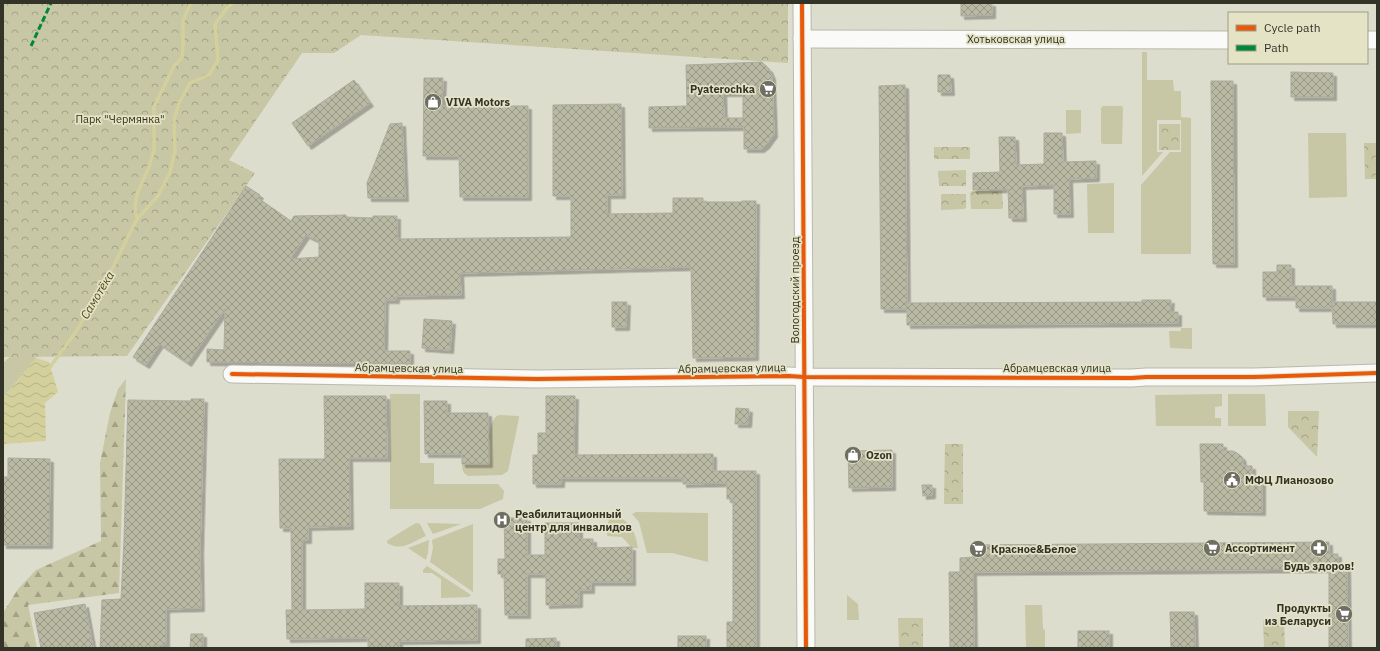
<svg xmlns="http://www.w3.org/2000/svg" width="1380" height="651" viewBox="0 0 1380 651" font-family="'IBM Plex Sans',sans-serif">
  <defs>
    <pattern id="forest-firs" width="22" height="20" patternUnits="userSpaceOnUse"><rect width="22" height="20" fill="#c7c6a5"/><path d="M5 1l3.5 6h-7zM16 11l3.5 6h-7z" fill="#a2a186"/></pattern>
    <pattern id="park-crowns" width="20" height="18" patternUnits="userSpaceOnUse"><rect width="20" height="18" fill="#c7c6a5"/><path d="M2 6a3 3 0 1 1 6 0M12 15a3 3 0 1 1 6 0" fill="none" stroke="#a2a186"/></pattern>
    <pattern id="water-waves" width="16" height="10" patternUnits="userSpaceOnUse"><rect width="16" height="10" fill="#d3d09c"/><path d="M0 5q4-4 8 0t8 0" fill="none" stroke="#b6b386"/></pattern>
    <pattern id="building-cross-hatch" width="8" height="8" patternUnits="userSpaceOnUse"><rect width="8" height="8" fill="#b9b9a4"/><path d="M0 0l8 8M0 8l8-8" fill="none" stroke="#979786"/></pattern>
    <filter id="shadow"><feDropShadow dx="3.5" dy="3.5" stdDeviation="0" flood-color="#0004"/></filter>
  </defs>
  <rect width="100%" height="100%" fill="#ddddcd"/>
  <g fill="#c7c6a5">
    <path d="M1142,52H1147V80H1173L1174,91H1181V117L1191,118V254H1141V185L1170,152H1181V120H1157V152H1163L1142,176Z"/>
    <path d="M1103,106H1122L1123,108L1122,144H1103L1101,143V108Z"/>
    <path d="M1066,110H1081V133L1066,134Z"/>
    <path d="M1308,133H1346L1347,197L1309,198Z"/>
    <path d="M1114,183V233H1088L1087,184Z"/>
    <path d="M1181,328H1192V349L1170,348L1169,331H1181Z"/>
    <path d="M23,345L36,350V358L3,398V363Z"/>
    <path d="M390,394H420V463H434V484H498L504,491L503,499L480,509H390Z"/>
    <path d="M1222,394V406L1215,407V418H1221V426H1156L1155,395Z"/>
    <path d="M1228,394H1265L1266,426H1228Z"/>
    <path d="M499,415L519,416V418L508,471L502,475L468,476C463,473 462,470 462,464H489C489,451 486,420 499,415Z"/>
    <path d="M636,512L708,513V562L672,553H647L639,522L632,514Z"/>
    <path d="M614,517C630,518 636,534 638,548H632L622,537L607,536L608,522L610,518Z"/>
    <path d="M416,523L420,524L426,536C411,542 403,552 387,543V541L391,538Z"/>
    <path d="M427,523L461,524L433,534Z"/>
    <path d="M473,524V592L430,562L433,548L432,540Z"/>
    <path d="M429,540L428,553L426,560L408,548Z"/>
    <path d="M427,566L471,595L469,597L441,598V579L432,573H423V570Z"/>
    <path d="M847,595L858,604L859,620H847Z"/>
    <path d="M1025,605H1042L1043,629L1045,630V648H1026Z"/>
  </g>
  <path fill="url(#forest-firs)" d="M126,379L119,593L28,605L37,648H3V613L18,589L36,570L101,541L100,463L110,413L118,389Z"/>
  <g fill="url(#park-crowns)">
    <path d="M3,3H788V63L361,35L334,53H302L229,160L255,173L127,356L3,357Z"/>
    <rect x="1159" y="124" width="21" height="26"/>
    <path d="M1364,143H1377V179H1365Z"/>
    <rect x="934" y="147" width="36" height="12"/>
    <path d="M966,170V186H939L938,171Z"/>
    <path d="M972,191H1002L1003,208L1001,209H971L970,193Z"/>
    <path d="M942,194H966V208L964,209L941,210V195Z"/>
    <path d="M1288,411H1319L1317,457L1288,427Z"/>
    <path d="M945,444H963V504H944Z"/>
    <path d="M898,618H923V648H899Z"/>
    <path d="M1284,619L1285,648H1246L1264,647L1263,620Z"/>
  </g>
  <path fill="url(#water-waves)" d="M36,358L49,362L58,392L45,403L46,441L3,444V398Z"/>
  <g fill="none" stroke-linecap="round" stroke-linejoin="round">
    <g stroke="#d3d09c" stroke-width="3.5">
      <path d="M137,219L135,207L137,194L149,167L154,150V107L174,66L182,58L183,45V20L191,3"/>
      <path d="M50,367L73,336L99,295L137,219L158,196L170,172L175,151L174,120L179,103L190,83L209,75L218,60L215,24L227,8L233,3"/>
    </g>
  </g>
  <g fill="url(#building-cross-hatch)" stroke="#abab9f" fill-rule="evenodd" filter="url(#shadow)">
    <path d="M961,3H992V15L961,16Z"/>
    <path d="M762,62L769,69L772,76L774,134L766,145L761,149H744V127L649,128V107L687,106L686,65ZM723,93H743V118H724Z"/>
    <path d="M1291,72L1333,73V97H1291Z"/>
    <path d="M938,75H950L951,92H938Z"/>
    <path d="M424,78H443L442,106H528V197H460L459,156H423Z"/>
    <path d="M354,80L370,103L308,146L292,123Z"/>
    <path d="M1211,81H1233L1234,264H1213Z"/>
    <path d="M905,85L907,309H881L879,86Z"/>
    <path d="M621,104L622,195H607V214L673,213V198H703V202H742V201H756L755,357L693,358L691,267L460,273L461,295L396,296V300H385L384,351H410V364L207,362V349L224,350L225,309L188,363L160,344L146,365L133,357L246,186L260,195L258,198L291,221L294,216L346,215V217L373,218V216H397V239L571,237V196H553V105ZM306,235L319,241V257L290,259Z"/>
    <path d="M402,123L405,198H368L367,183L390,124Z"/>
    <path d="M1044,133H1062L1063,162L1096,161V178L1069,179L1070,214H1054V185L1022,186L1023,218H1009L1008,189L973,190V173L1000,172L999,137H1015L1016,165L1044,164Z"/>
    <path d="M1277,265H1291V286H1332V308H1296V297H1263V272H1277Z"/>
    <path d="M1142,300H1171L1170,312H1178V323L907,325V303L1142,302Z"/>
    <path d="M612,302H627L626,327H612Z"/>
    <path d="M1332,302H1377V324H1333Z"/>
    <path d="M424,319L452,321L450,350L422,348Z"/>
    <path d="M324,396H386L387,458H349L350,526L308,527V540H302V610L365,609V583H399V606L477,605V640L399,641V648H368V638L287,639L286,610H292L291,528H280L279,459H325Z"/>
    <path d="M546,396H575L574,455L713,454V471H756V648H727V622H733V499H727V483L683,484V478H561V484H533V455H538V433H546Z"/>
    <path d="M191,399H204L200,551L201,608L166,609V644L149,648H100L102,600L121,599L124,540L128,400L191,401Z"/>
    <path d="M424,401H447V413H488L489,464H462V454H425Z"/>
    <path d="M736,408L749,409L748,424H735Z"/>
    <path d="M1200,444H1223V451H1233L1237,453L1242,457L1244,466H1252V477L1262,478V512L1204,511V482H1201Z"/>
    <path d="M892,450V487L849,488L848,451Z"/>
    <path d="M8,458L50,459L49,545H3V477H8Z"/>
    <path d="M922,485H932V495L923,496Z"/>
    <path d="M504,518H527V555H545V523H579V539H593V548L632,547V582H591V590H579V604L546,605V574H527V615H505L504,574H498V559H505Z"/>
    <path d="M1329,542V554H1338V568H1347L1348,648H1329V569L973,572L974,648H950L949,572H960V558L973,557V545Z"/>
    <path d="M85,604L93,648H41L34,613Z"/>
    <path d="M1170,612H1194L1195,647L1171,648Z"/>
    <rect x="1078" y="631" width="31" height="17"/>
    <path d="M191,634H203V648H190Z"/>
    <rect x="678" y="636" width="28" height="12"/>
    <path d="M556,638V648H526V639Z"/>
  </g>
  <g fill="none" stroke-linecap="round" stroke-linejoin="round">
    <defs>
      <g id="minor">
        <path d="M802,3L806,648"/>
        <path d="M802,39L1229,40"/>
        <path d="M1367,40H1377"/>
        <path d="M232,374L537,379L789,376L804,377L1132,378L1146,377H1253L1377,373"/>
      </g>
    </defs>
    <use href="#minor" stroke="#b9b9ac" stroke-width="19"/>
    <use href="#minor" stroke="#fafaf8" stroke-width="17"/>
    <path stroke="#00873e" stroke-width="3" stroke-dasharray="6 3" stroke-linecap="butt" d="M31,46L51,3"/>
    <defs>
      <g id="cycleway">
        <path d="M802,3L806,648"/>
        <path d="M232,374L537,379L789,376L804,377L1132,378L1146,377H1253L1377,373"/>
      </g>
    </defs>
    <use href="#cycleway" stroke="#e4e3c6" stroke-width="6"/>
    <use href="#cycleway" stroke="#e8590c" stroke-width="4"/>
  </g>
  <defs>
    <symbol id="supermarket-disc" viewBox="-11 -11 22 22"><circle r="9.5" fill="#6e6e62" stroke="#e4e3c6"/><path d="M-6-5.5h2.5l.6 2H6L4.5 2H-2.5L-4.4-4H-6ZM-1.5 3.2a1.3 1.3 0 1 0 .1 0ZM3 3.2a1.3 1.3 0 1 0 .1 0Z" fill="#fff"/></symbol>
    <symbol id="shop-disc" viewBox="-11 -11 22 22"><circle r="9.5" fill="#6e6e62" stroke="#e4e3c6"/><path d="M-5-2.5h2.3a2.7 3.5 0 0 1 5.4 0H5L5.5 6h-11ZM-1.5-2.5h3a1.5 2.3 0 0 0-3 0Z" fill="#fff"/></symbol>
    <symbol id="civic-disc" viewBox="-11 -11 22 22"><circle r="9.5" fill="#6e6e62" stroke="#e4e3c6"/><path d="M-.6-6.5H3V-4.5H.6V-3L4-1V1h2V6H-6V1h2V-1L-.6-3ZM-1.2 2.5V6h2.4V2.5Z" fill="#fff"/></symbol>
    <symbol id="hospital-disc" viewBox="-11 -11 22 22"><circle r="9.5" fill="#6e6e62" stroke="#e4e3c6"/><path d="M-5-5h3v3.5h4V-5h3V5h-3V1.5h-4V5h-3Z" fill="#fff"/></symbol>
    <symbol id="pharmacy-disc" viewBox="-11 -11 22 22"><circle r="9.5" fill="#6e6e62" stroke="#e4e3c6"/><path d="M-2-6h4v4h4v4h-4v4h-4v-4h-4v-4h4Z" fill="#fff"/></symbol>
  </defs>
  <g fill-rule="evenodd">
    <use href="#supermarket-disc" x="758" y="79" width="20" height="20"/>
    <use href="#shop-disc" x="423" y="92" width="20" height="20"/>
    <use href="#shop-disc" x="843" y="445" width="20" height="20"/>
    <use href="#civic-disc" x="1222" y="470" width="20" height="20"/>
    <use href="#hospital-disc" x="492" y="510" width="20" height="20"/>
    <use href="#supermarket-disc" x="1202" y="538" width="20" height="20"/>
    <use href="#pharmacy-disc" x="1309" y="538" width="20" height="20"/>
    <use href="#supermarket-disc" x="968" y="539" width="20" height="20"/>
    <use href="#supermarket-disc" x="1334" y="604" width="20" height="20"/>
  </g>
  <g text-anchor="middle" dominant-baseline="central" stroke-width="3.5" stroke-linejoin="round" paint-order="stroke">
    <g font-size="11" fill="#333328" stroke="#e4e3c6">
      <text x="1016" y="39">Хотьковская улица</text>
      <text transform="translate(795 290) rotate(-90)">Вологодский проезд</text>
      <text transform="translate(409 368) rotate(1)">Абрамцевская улица</text>
      <text transform="translate(732 368) rotate(-1)">Абрамцевская улица</text>
      <text x="1057" y="368">Абрамцевская улица</text>
    </g>
    <g font-size="11" font-weight="bold" fill="#333328" stroke="#e4e3c6" text-anchor="start">
      <text x="755" y="89" text-anchor="end">Pyaterochka</text>
      <text x="446" y="102">VIVA Motors</text>
      <text x="866" y="455">Ozon</text>
      <text x="1245" y="480">МФЦ Лианозово</text>
      <text x="515" y="514">Реабилитационный<tspan x="515" dy="13">центр для инвалидов</tspan></text>
      <text x="1225" y="548">Ассортимент</text>
      <text x="991" y="549">Красное&amp;Белое</text>
      <text x="1319" y="566" text-anchor="middle">Будь здоров!</text>
      <text x="1331" y="608" text-anchor="end">Продукты<tspan x="1331" dy="13">из Беларуси</tspan></text>
    </g>
    <g font-size="11" fill="#353315" stroke="#e4e3c6">
      <text x="120" y="119">Парк "Чермянка"</text>
    </g>
    <g font-size="12" font-style="italic" fill="#504d1a" stroke="#e4e3c6">
      <text transform="translate(97 295) rotate(-59)">Самотёка</text>
    </g>
  </g>
  <rect width="1380" height="651" fill="none" stroke="#333328" stroke-width="8"/>
  <rect x="1228" y="12" width="140" height="52" fill="#e4e3c6" stroke="#9d9d87"/>
  <rect x="1236" y="25" width="20" height="6" fill="#e8590c" stroke="#9d9d87"/>
  <text x="1264" y="32" font-size="12" fill="#333328">Cycle path</text>
  <rect x="1236" y="45" width="20" height="6" fill="#00873e" stroke="#9d9d87"/>
  <text x="1264" y="52" font-size="12" fill="#333328">Path</text>
</svg>
